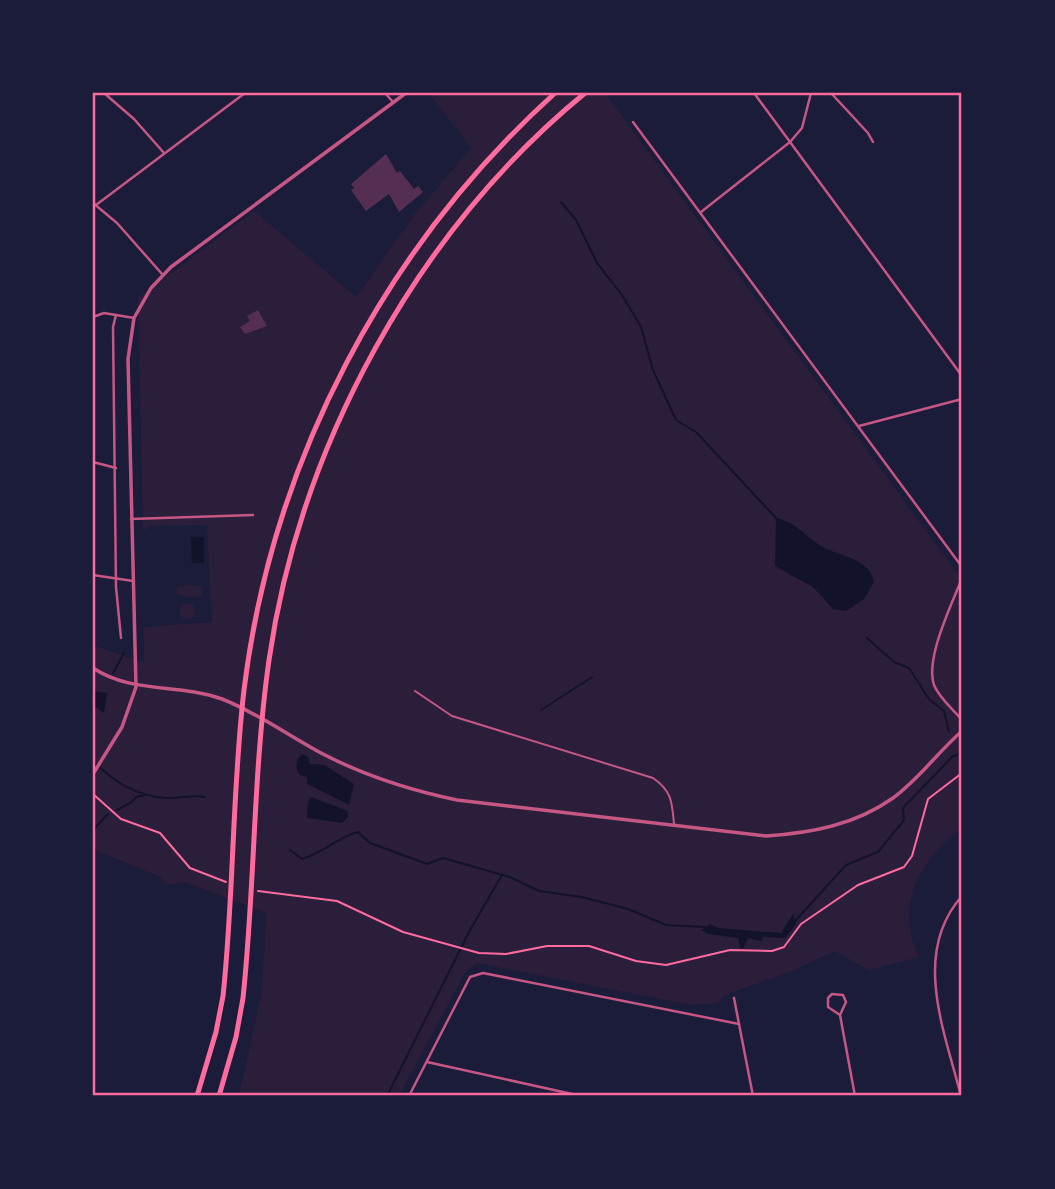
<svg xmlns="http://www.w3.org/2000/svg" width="1055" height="1189" viewBox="0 0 1055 1189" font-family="'Titillium Web',sans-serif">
  <rect width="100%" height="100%" fill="#1b1b3a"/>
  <g fill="#2a1e3b">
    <path d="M429,93H605L957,573L962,574V827C920,861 893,905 919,957L869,970L834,951L795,970L724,995L718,1003L692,1005L476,963L466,971L399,1096H239L261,995L267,913L184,882L167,885L160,877L93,849V645L144,663V627L212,622L207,525L150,526L143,531L138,298L254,211L356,297L415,214L471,148Z"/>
    <path d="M186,585L202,586V597H184L176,592L178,586Z"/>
    <circle cx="187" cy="611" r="8"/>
  </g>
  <g fill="#12122b">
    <path d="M776,518C797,523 803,534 821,546C838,556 870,558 874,582L864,599L846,611L833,609L813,587L775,566Z"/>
    <path d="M191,537H204V563H192Z"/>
    <path d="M93,691L107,693L104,713L93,705Z"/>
    <path d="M303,754L308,757L310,764L324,765L354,784L349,805L307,784V777L300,775C295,769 295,759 303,754Z"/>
    <path d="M311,797L348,811V817L342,823L307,818L308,802Z"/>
    <path d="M793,914L796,924L785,938L763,937L762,941L748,938L743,949L740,948L738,938L708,934L701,930L710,924L718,928L781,933Z"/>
  </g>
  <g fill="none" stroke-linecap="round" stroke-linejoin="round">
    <g stroke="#12122b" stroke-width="2">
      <path d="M561,202L576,220L597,263L622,295L641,327L653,370L676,420L696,432L776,518"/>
      <path d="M867,638L894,662L909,668L929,699L944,711L949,732"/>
      <path d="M113,673L124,653"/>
      <path d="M541,710L592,677"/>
      <path d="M93,761C114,782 136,796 166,798C179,799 192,794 205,797"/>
      <path d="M117,810L132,802L136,797L145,795"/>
      <path d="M93,830L108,814"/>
      <path d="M290,850L302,859C323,853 338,837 358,832L370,843L427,864L443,858L510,877L539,891L582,897L628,909L666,925L705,927"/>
      <path d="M795,921L846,865L878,852L904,820L903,808L952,757L962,753"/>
      <path d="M387,1096L470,930L502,875"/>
    </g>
  </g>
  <g fill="#542f53">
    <path d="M386,154L397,173L400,171L414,189L418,186L423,192L399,212L389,194L366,211L351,190L354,188L351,184Z"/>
    <path d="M258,310L267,326L245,334L240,327L250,321L247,316Z"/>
  </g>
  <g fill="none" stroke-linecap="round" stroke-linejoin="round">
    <g stroke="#ff6b9d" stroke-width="2">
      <path d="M93,794L121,819L160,833L190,868L226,882"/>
      <path d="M258,891L337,901L403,932L479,953L506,954L547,946H589L636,961L666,965L730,950L772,951L784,947L801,924L858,885L904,867L912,856L928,799L962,773"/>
    </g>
    <path stroke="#c65784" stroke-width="2" d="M415,691L452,716L653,778C672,791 672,802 674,824"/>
    <g stroke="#c65784" stroke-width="2.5">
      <path d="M104,93L134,119L164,153"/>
      <path d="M385,93L393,102"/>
      <path d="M754,93L962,376"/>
      <path d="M831,93L868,133L873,142"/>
      <path d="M633,122L962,567"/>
      <path d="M93,203L117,223L162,274"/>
      <path d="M96,205L245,93"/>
      <path d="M701,212L790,142L802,128L811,93"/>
      <path d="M116,315L113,327L116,587L121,638"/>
      <path d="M93,317L104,313L134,318"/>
      <path d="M859,426L962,399"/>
      <path d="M93,462L116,468"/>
      <path d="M131,519L253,515"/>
      <path d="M93,575L133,581"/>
      <path d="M962,578C952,604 925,658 934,685C939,698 953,709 962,720"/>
      <path d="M734,998L739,1024"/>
      <path d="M840,1015L828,1007V998L832,994L843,995L846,1002L840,1015L855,1096"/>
      <path d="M427,1062L581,1096"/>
      <path d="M409,1096L470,977L483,973L739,1024L753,1096"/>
      <path d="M961,1096C945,1032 911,953 962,896"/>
    </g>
    <g stroke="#c65784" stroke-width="3.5">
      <path d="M93,668C132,694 178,683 222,699C256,712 289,736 321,753C365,776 409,790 457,800L766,836C811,833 855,825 893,798C919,779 938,752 962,731"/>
      <path d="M93,774L122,727L136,687L128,359L134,318L151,288L171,267L406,93"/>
    </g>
    <g stroke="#ff6b9d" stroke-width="5">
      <path d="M197,1096L216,1032L223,996C234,894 232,791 244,690C272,461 385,247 555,93"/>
      <path d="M219,1096L236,1037L243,998C255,886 253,772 269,660C300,445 417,231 585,93"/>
    </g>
  </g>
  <rect width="1055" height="1189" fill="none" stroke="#1b1b3a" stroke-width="189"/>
  <rect x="94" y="94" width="866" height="1000" fill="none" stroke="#ff6b9d" stroke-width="2.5"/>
</svg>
